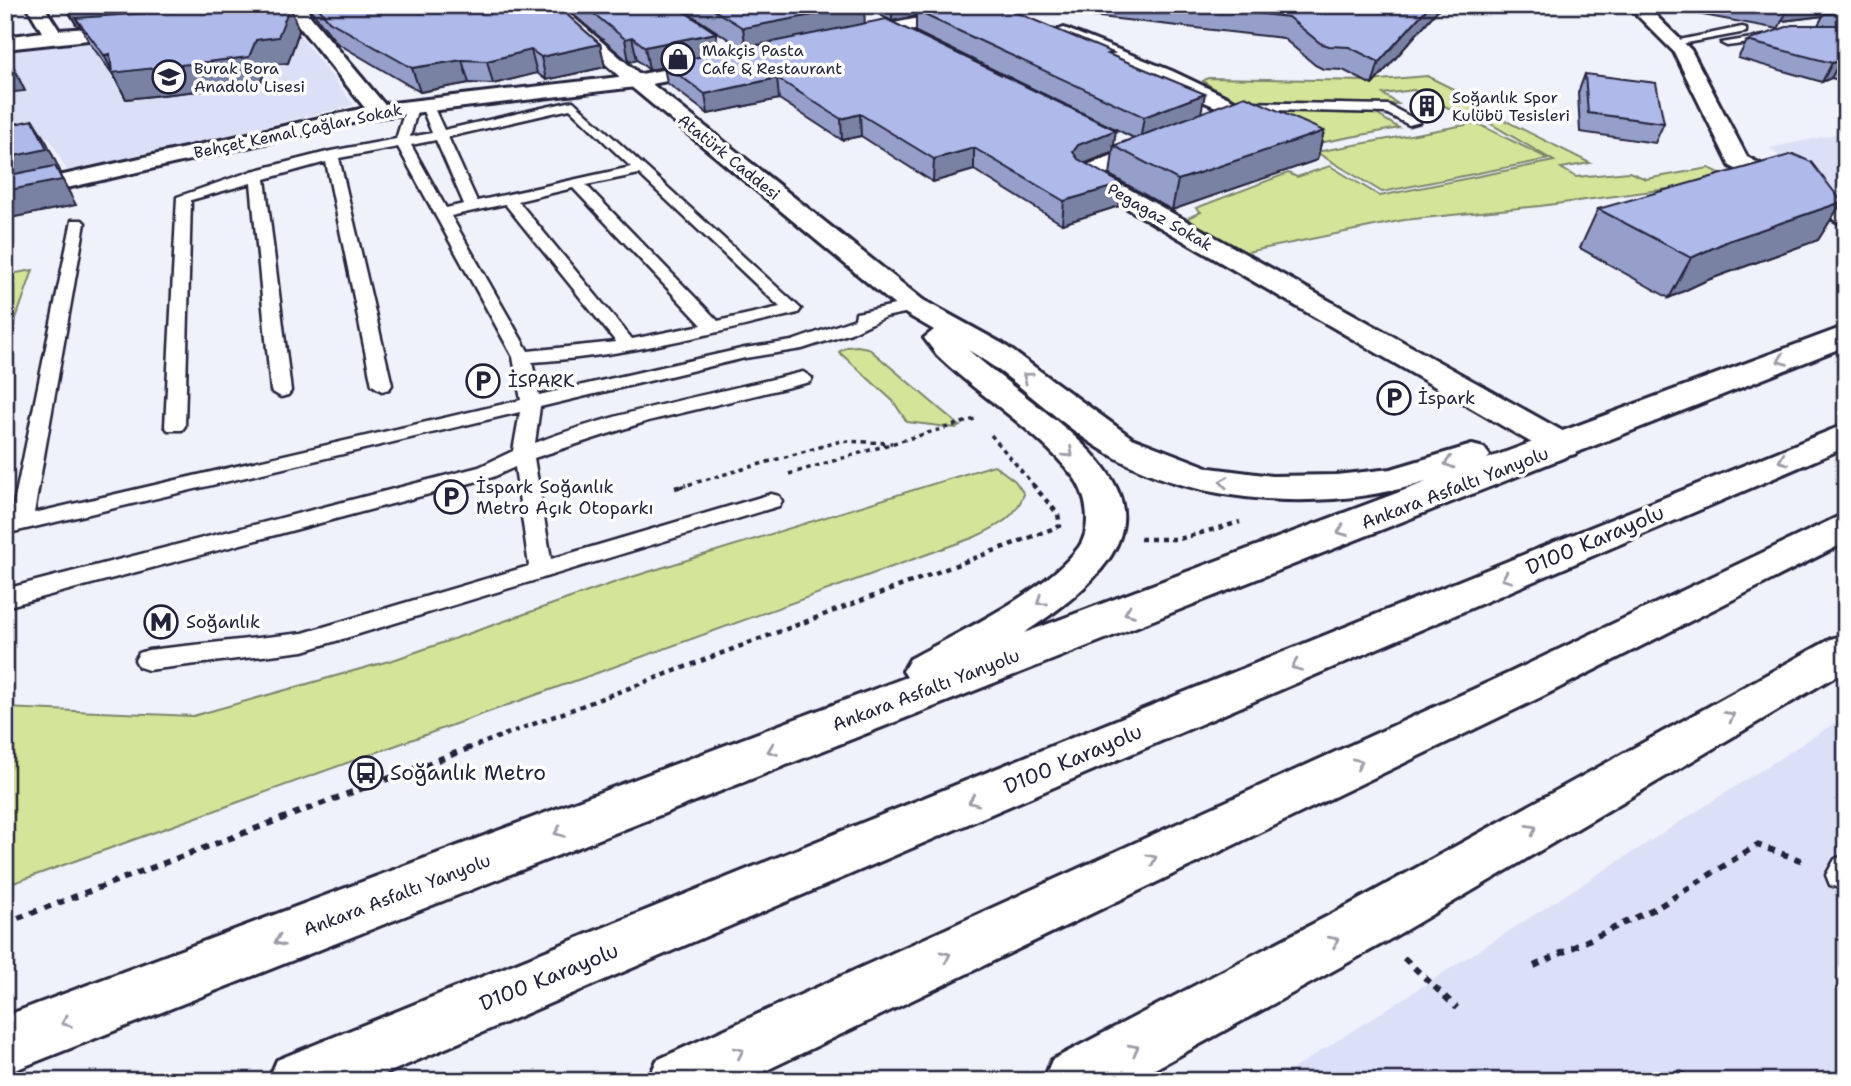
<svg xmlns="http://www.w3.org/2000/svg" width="1851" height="1086" viewBox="0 0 1851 1086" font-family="'Shantell Sans',sans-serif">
  <rect width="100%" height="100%" fill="#eff1fb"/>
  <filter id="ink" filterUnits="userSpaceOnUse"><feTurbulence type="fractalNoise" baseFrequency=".0143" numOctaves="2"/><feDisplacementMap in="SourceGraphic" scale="14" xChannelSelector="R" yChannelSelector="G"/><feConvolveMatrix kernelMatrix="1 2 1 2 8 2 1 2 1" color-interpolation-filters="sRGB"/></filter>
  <g filter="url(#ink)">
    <g fill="#dce0f6">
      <path d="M291,24L354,105L68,173L49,137L5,147V49L132,34Z"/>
      <path d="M1846,132V206L1820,193L1770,148Z"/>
      <path d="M1846,716V1081H1274Z"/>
    </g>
    <g fill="#d4e599" stroke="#7b846a" stroke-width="2">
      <path d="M1427,76L1479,102L1474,103L1488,113L1464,116L1414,90L1383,94L1398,104L1231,100L1203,81L1208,78L1368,81Z"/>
      <path d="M1262,111L1376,114L1399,128L1308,145L1318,155L1314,157Z"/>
      <path d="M1492,114L1590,163L1561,168L1576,177L1629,172L1646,179L1709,168L1735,180L1540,206L1404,220L1242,253L1183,220L1201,212L1196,208L1288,173L1297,177L1330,166L1380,196L1554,161L1479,117Z"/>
      <path d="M1476,123L1549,159L1382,192L1316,152Z"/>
      <path d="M33,270L5,350V275Z"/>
      <path d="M857,346L868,348L960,426L956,428L907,422L893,401L839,352L847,347Z"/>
      <path d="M994,465L1015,481L1024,494C1015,519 997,526 975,537L5,886V708L193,716L396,659L619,581Z"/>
    </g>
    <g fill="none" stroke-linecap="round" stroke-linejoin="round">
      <defs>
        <g id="lane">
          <path d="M1742,27L1746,28V32L1676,45L1670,42Z"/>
          <path d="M1776,34L1780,35V39L1727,46L1721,43Z"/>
          <path d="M573,101L801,309L798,313C711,334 622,357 532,362L539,395L745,348L792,341L855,319L856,313L862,312L913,301L922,306L919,310L885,317L851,333L802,349L745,358L540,407L535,443C621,410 713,394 803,372L812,378L810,382L648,421L534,458L551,559L771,494L779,496L782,501L779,506L303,651L148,670L139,667L135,660L139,653L148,650L303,633L529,566L515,467L493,477L5,607V589L479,467L513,451L520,412L5,534V519L11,518L72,220H82L85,223L34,513L521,400L513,357L398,147L339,158L392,385L389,389L382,391L372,385L326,162L265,179L291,391L288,395L281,397L271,391L251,183L191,200L185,426L182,430H168L165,426L177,197L252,171L331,151L396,139L406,107L412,103L418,107L410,137L432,133L421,106L427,102L433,106L444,130ZM570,109L631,167L477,201L448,137ZM436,140L464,204L446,208L411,145ZM639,174L780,307L718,321L586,185ZM573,188L702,325L632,339L518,201ZM505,204L616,342L528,351L451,216Z"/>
          <path d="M1238,102L1388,105L1420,122L1409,125L1386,113L1234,109L1232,106Z"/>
          <path d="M1846,855V887L1841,889L1830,885L1826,875L1835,859Z"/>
        </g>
        <g id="street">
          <path d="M26,5H43L59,30L135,25L144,30L135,35L5,49V37L42,32Z"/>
          <path d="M288,5H305L311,17L384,104L636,75L719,59L729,65L719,71L636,87L379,117L5,202V188L365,108L298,25L244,28L235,23L244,18L292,14Z"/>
          <path d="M1627,5H1645L1691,50L1747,157L1846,208V226L1730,166L1674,52Z"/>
          <path d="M969,8L975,9L978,13L975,17L849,44L840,38L849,32Z"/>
          <path d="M1064,28L1172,71L1235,101L1239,105L1224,128L1104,175L1575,438L1580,446L1575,454L1563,457L1551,454L1077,179L1073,174L1077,169L1208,118L1216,107L1058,38L1055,34L1058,30Z"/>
        </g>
        <g id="secondary">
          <path d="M540,5H559L643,77L923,300L1003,344L1132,438L1210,468L1272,476L1336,475L1391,469L1472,445L1484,448L1490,456L1487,459L1846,326V346L5,1074V1016L907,677L903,671L910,659C959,632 1046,592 1079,547C1093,527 1087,494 1073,476C1035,428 980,397 937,355L924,338L934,330L903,312L629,85ZM968,350C1018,379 1059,425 1109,454C1199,507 1331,512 1429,481L1024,633C1220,507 1085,450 968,350Z"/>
          <path d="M1846,634V670L1387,941L1133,1081H1043L1052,1060L1349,905L1831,639Z"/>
        </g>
        <g id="highway">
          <path d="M1846,424V447L369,1081H268L277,1060Z"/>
          <path d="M1846,513V542L1539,698L744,1081H648L657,1060L1507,674Z"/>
        </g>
      </defs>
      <use href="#lane" stroke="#22223b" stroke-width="5"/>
      <use href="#street" stroke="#22223b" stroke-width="6"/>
      <use href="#secondary" stroke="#22223b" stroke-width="6"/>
      <use href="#highway" stroke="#22223b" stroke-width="6"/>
      <g stroke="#22223b" stroke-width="3.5" stroke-dasharray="4.5 4.5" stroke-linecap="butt">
        <path d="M991,435L1035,487"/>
        <path d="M789,474L975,419"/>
        <path d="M680,487L841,441L892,443"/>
      </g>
      <g stroke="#22223b" stroke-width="4.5" stroke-dasharray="5 5" stroke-linecap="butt">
        <path d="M675,488L686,485"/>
        <path d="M1140,539H1179L1240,522"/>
        <path d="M467,749L1060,526L1058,514L1033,485"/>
      </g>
      <g stroke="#22223b" stroke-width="6" stroke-dasharray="7 7" stroke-linecap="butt">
        <path d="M5,923L472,747"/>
        <path d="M1404,958L1457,1008"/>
        <path d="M1534,966L1660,906L1757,845L1806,862"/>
      </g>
      <use href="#lane" fill="#fff" fill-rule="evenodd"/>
      <use href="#street" fill="#fff" fill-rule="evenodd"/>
      <use href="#secondary" fill="#fff" fill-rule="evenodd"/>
      <use href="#highway" fill="#fff" fill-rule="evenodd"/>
    </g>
    <g fill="#969fc9" stroke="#22223b" stroke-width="2" fill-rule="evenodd">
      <path d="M64,5H289L299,31L288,63L267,65L260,84L126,99L114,76L89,42L80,26H77Z"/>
      <path d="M307,5H556L600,44L605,67L546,80L537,73L493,84L469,83L420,92L337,43Z"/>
      <path d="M562,5H674L716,33L718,53L742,48L676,5H998L1112,56L1201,113L1324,131L1317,160L1172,210L1110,175L1113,152L1085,163L1119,206L1062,224L974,170L933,182L861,136L842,140L779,99L708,114L667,83L664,67L649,70L637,60L629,62ZM864,7L892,21L916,16V32L1134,138L1114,146L864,24Z"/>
      <path d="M1014,5H1442L1372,85L1343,70L1323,69L1315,65L1283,38L1022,8Z"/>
      <path d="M1666,5H1846V82L1831,78L1822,82L1738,58L1747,41L1818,25L1823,16L1782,21L1778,29L1665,8Z"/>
      <path d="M1585,74L1664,123L1655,143L1580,132L1578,93Z"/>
      <path d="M1842,202L1818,240L1705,281L1669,298L1580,248L1598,209Z"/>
      <path d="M1679,1070L1696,1081H1665Z"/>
    </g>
    <g fill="#7a82a4" stroke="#22223b" stroke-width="2">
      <path d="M66,5H287L290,6L299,31L288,63L267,65L260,84L126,99L104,55L249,57L76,18L80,26H77Z"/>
      <path d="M864,5L865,27L746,50L743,28Z"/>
      <path d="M892,5H955L916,11V16L892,21Z"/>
      <path d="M1430,5H1442L1372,85L1379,62Z"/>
      <path d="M1790,5H1846V13L1824,14L1823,16L1782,21Z"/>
      <path d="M716,33L718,56L664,64V67L649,70L645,47Z"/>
      <path d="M632,37L637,60L629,62L625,39Z"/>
      <path d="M600,44L605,67L546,80L541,57Z"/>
      <path d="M5,49L25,91L5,93Z"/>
      <path d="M531,50L537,73L493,84L487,61Z"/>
      <path d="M462,60L469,83L420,92L412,68Z"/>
      <path d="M1841,60L1831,78L1822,82L1832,63Z"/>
      <path d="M777,78L779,99L708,114L705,94Z"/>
      <path d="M1205,94L1200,118L1140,141L1144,117Z"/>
      <path d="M860,114L861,136L842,140L841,119Z"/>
      <path d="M33,120L47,143L61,173H59L76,205L5,219V158Z"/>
      <path d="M1116,130L1113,152L1076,167L1073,152L1078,145Z"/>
      <path d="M1324,131L1317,160L1172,210L1178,180Z"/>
      <path d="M974,148V170L933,182L934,159Z"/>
      <path d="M1122,184L1119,206L1062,224L1064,201Z"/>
      <path d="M1842,202L1818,240L1705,281L1669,298L1691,258L1728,241Z"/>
    </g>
    <g fill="#afb9ea" stroke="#22223b" stroke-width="2">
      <path d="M262,5H289L290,6L278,37L256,40L249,57L112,73L110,54L104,55L76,18Z"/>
      <path d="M316,5H556L600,44L541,57L531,50L487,61L462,60L412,68L329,21Z"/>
      <path d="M583,5H674L716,33L645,47L632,37L625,39Z"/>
      <path d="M706,5H864L743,28Z"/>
      <path d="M945,5H998L1113,53L1108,54L1205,94L1144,117L916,11Z"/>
      <path d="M1185,5H1430L1379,62L1349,47L1329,46L1320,43L1288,17Z"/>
      <path d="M1846,6V14H1824Z"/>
      <path d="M886,19L1116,130L1078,145L1073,152L1078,159L1122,184L1064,201L974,148L934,159L860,114L841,119L777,78L705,94L664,64Z"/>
      <path d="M1792,25H1846V61L1841,60L1832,63L1747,41Z"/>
      <path d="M5,54L12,69H5Z"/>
      <path d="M1585,74L1656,83L1664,123L1588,113Z"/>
      <path d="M1245,96L1324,131L1178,180L1114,146Z"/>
      <path d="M33,120L47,149L5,158V126Z"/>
      <path d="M1793,154L1811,162L1842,202L1728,241L1691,258L1598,209Z"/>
      <path d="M55,166L62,180L5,191V176Z"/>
      <path d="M1679,1070L1696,1081H1675Z"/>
    </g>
    <defs><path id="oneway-chevron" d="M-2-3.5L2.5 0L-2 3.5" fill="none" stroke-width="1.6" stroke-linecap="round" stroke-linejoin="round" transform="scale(1.75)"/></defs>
    <g stroke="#9c9ca7">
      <use href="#oneway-chevron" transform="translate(1782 360) rotate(159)"/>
      <use href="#oneway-chevron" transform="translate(1027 377) rotate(-144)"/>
      <use href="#oneway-chevron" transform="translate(1069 453) rotate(43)"/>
      <use href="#oneway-chevron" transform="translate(1783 460) rotate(157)"/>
      <use href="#oneway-chevron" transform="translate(1449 463) rotate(163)"/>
      <use href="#oneway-chevron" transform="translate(1224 482) rotate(-172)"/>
      <use href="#oneway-chevron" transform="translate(1342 531) rotate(159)"/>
      <use href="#oneway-chevron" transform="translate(1506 578) rotate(157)"/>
      <use href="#oneway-chevron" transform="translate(1041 601) rotate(144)"/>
      <use href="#oneway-chevron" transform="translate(1129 612) rotate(159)"/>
      <use href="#oneway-chevron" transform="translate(1296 666) rotate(157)"/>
      <use href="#oneway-chevron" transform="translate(1730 716) rotate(-30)"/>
      <use href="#oneway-chevron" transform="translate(772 750) rotate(159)"/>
      <use href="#oneway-chevron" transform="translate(1358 763) rotate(-25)"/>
      <use href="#oneway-chevron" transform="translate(973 801) rotate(157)"/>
      <use href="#oneway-chevron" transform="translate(1532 829) rotate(-30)"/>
      <use href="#oneway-chevron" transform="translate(559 832) rotate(159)"/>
      <use href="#oneway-chevron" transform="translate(1152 859) rotate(-25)"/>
      <use href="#oneway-chevron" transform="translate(279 941) rotate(159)"/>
      <use href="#oneway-chevron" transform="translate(1334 941) rotate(-28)"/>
      <use href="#oneway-chevron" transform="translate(946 956) rotate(-25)"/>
      <use href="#oneway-chevron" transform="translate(66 1022) rotate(159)"/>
      <use href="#oneway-chevron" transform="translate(1134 1049) rotate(-28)"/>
      <use href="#oneway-chevron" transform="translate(739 1052) rotate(-25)"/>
    </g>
  </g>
  <defs>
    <symbol id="shop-ring" viewBox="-11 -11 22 22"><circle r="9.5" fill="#fff" stroke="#22223b" stroke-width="1.5"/><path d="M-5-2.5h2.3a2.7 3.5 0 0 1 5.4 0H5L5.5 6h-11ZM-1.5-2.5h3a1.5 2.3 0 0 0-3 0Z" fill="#22223b"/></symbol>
    <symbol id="school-ring" viewBox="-11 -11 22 22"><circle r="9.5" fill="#fff" stroke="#22223b" stroke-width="1.5"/><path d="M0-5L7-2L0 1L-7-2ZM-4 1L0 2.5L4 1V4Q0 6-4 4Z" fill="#22223b"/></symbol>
    <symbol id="building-ring" viewBox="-11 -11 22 22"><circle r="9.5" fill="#fff" stroke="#22223b" stroke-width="1.5"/><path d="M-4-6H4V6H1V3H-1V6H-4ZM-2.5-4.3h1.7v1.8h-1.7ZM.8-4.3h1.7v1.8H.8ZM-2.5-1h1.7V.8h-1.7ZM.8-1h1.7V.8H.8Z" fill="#22223b"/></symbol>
    <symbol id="parking-ring" viewBox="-11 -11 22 22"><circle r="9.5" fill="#fff" stroke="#22223b" stroke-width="1.5"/><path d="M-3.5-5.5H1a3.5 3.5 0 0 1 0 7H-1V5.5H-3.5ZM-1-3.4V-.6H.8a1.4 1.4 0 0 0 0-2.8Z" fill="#22223b"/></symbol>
    <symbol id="metro-ring" viewBox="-11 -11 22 22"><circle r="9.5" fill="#fff" stroke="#22223b" stroke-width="1.5"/><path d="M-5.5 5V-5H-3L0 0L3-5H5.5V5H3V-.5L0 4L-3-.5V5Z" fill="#22223b"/></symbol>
    <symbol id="bus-ring" viewBox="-11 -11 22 22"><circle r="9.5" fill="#fff" stroke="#22223b" stroke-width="1.5"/><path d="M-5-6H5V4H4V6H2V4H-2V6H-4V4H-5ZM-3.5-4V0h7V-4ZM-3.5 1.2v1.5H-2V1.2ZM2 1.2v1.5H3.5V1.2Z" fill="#22223b"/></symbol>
  </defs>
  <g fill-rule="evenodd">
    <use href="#shop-ring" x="659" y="40" width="38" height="38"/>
    <use href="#school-ring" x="150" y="58" width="38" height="38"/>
    <use href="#building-ring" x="1408" y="87" width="38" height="38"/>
    <use href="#parking-ring" x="464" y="362" width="38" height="38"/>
    <use href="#parking-ring" x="1375" y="379" width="38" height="38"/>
    <use href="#parking-ring" x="432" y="478" width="38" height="38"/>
    <use href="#metro-ring" x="142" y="603" width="38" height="38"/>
    <use href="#bus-ring" x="347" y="754" width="38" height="38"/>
  </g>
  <g text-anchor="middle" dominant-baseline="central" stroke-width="7" stroke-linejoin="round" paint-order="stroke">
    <g font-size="16" fill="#22223b" stroke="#fff" text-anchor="start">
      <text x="702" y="50">Makçis Pasta<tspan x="702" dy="18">Cafe &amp; Restaurant</tspan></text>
      <text x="194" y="68">Burak Bora<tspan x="194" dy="18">Anadolu Lisesi</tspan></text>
      <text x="1452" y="97">Soğanlık Spor<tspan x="1452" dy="18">Kulübü Tesisleri</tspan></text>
    </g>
    <g font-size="16" fill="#22223b" stroke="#fff">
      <text transform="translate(298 131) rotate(-12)">Behçet Kemal Çağlar Sokak</text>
      <text transform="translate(729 157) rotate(39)">Atatürk Caddesi</text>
      <text transform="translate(1160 217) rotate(30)">Pegagaz Sokak</text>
    </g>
    <g font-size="18" fill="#22223b" stroke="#fff" text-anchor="start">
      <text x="508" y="381">İSPARK</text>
      <text x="1418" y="398">İspark</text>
      <text x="476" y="487">İspark Soğanlık<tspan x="476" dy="21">Metro Açık Otoparkı</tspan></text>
      <text x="186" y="622">Soğanlık</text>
    </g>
    <g font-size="18" fill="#22223b" stroke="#fff">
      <text transform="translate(1455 488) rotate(-21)">Ankara Asfaltı Yanyolu</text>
      <text transform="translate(926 690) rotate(-21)">Ankara Asfaltı Yanyolu</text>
      <text transform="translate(397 895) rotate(-21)">Ankara Asfaltı Yanyolu</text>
    </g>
    <g font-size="21" fill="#22223b" stroke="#fff">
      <text transform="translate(1595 540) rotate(-23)">D100 Karayolu</text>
      <text transform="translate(1073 759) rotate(-23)">D100 Karayolu</text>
      <text transform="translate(549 977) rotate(-22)">D100 Karayolu</text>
    </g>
    <g font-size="21" fill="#22223b" stroke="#fff" text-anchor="start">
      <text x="390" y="773">Soğanlık Metro</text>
    </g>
  </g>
  <rect width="1851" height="1086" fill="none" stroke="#fff" stroke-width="28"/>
  <rect x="14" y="14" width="1823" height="1058" fill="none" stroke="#22223b" stroke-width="2.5" filter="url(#ink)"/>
</svg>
